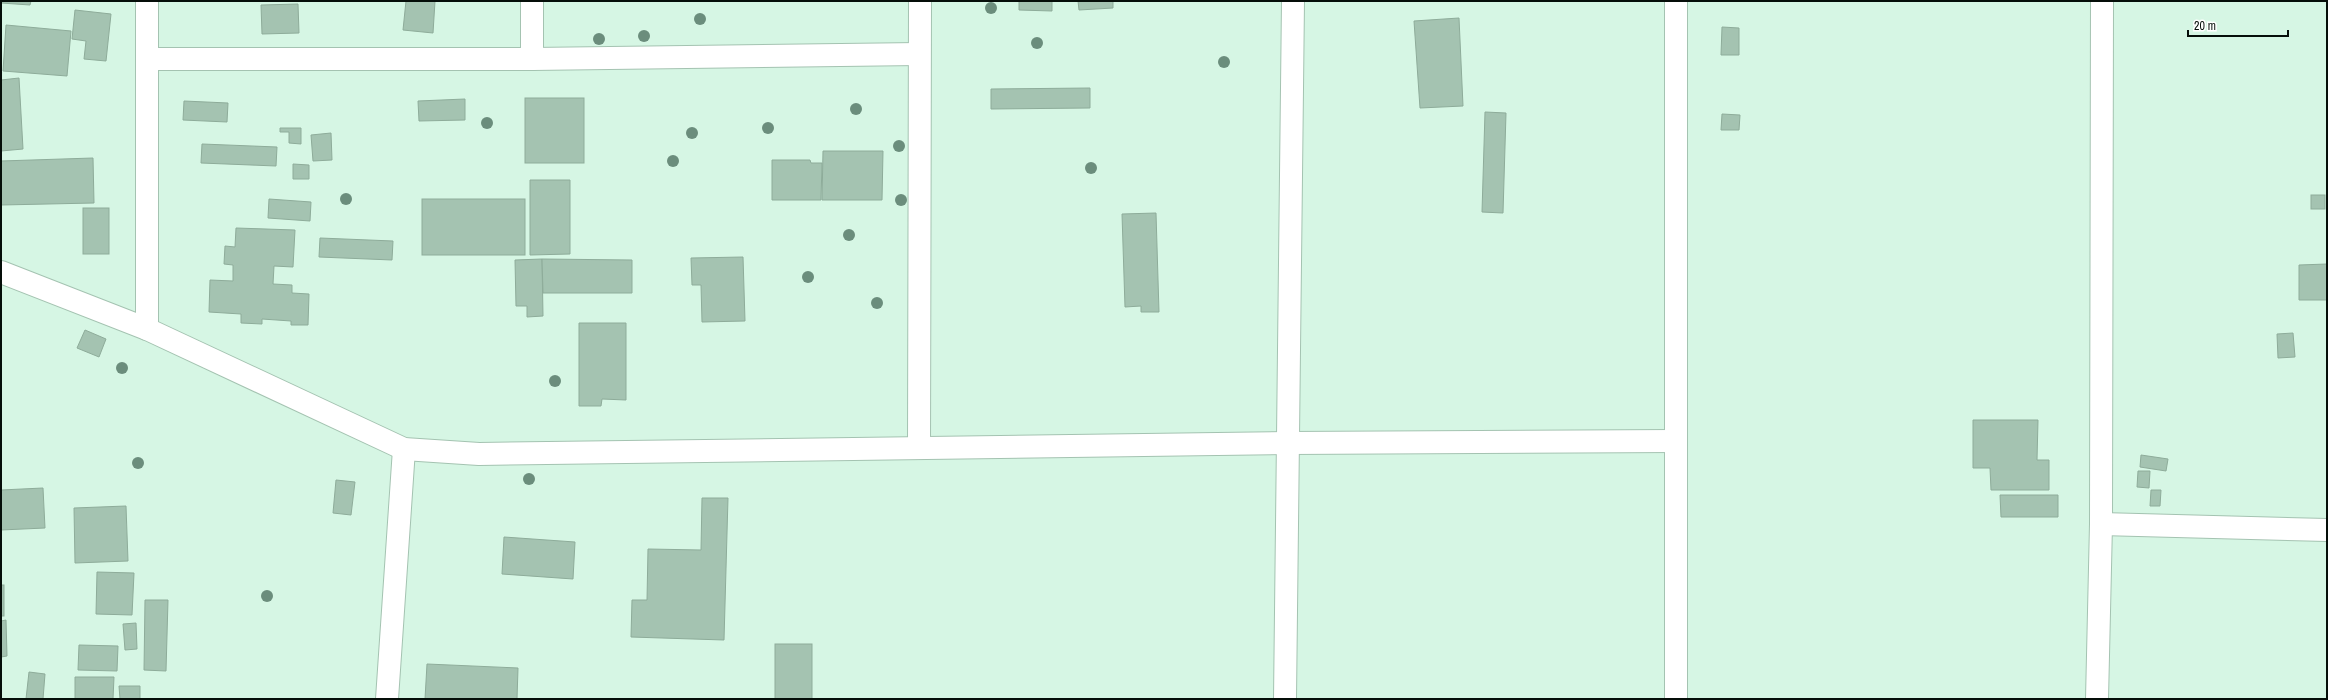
<svg xmlns="http://www.w3.org/2000/svg" width="2328" height="700" viewBox="0 0 2328 700" font-family="'Archivo Narrow',sans-serif">
  <rect width="100%" height="100%" fill="#d6f6e4"/>
  <g fill="#a4c3b1" stroke="#8eac9a">
    <path d="M1,1H31L30,5L1,3Z"/>
    <path d="M406,1H435L433,33L403,30Z"/>
    <path d="M1019,1H1052V11L1019,10Z"/>
    <path d="M1078,1H1113V8L1079,10Z"/>
    <path d="M298,4L299,33L262,34L261,5Z"/>
    <path d="M75,10L111,14L106,61L84,59L86,41L72,39Z"/>
    <path d="M1459,18L1463,106L1420,108L1414,21Z"/>
    <path d="M6,25L71,31L67,76L3,71Z"/>
    <path d="M1722,27L1739,28V55H1721Z"/>
    <path d="M19,78L23,149L1,151V80Z"/>
    <path d="M1090,88V108L991,109V89Z"/>
    <rect x="525" y="98" width="59" height="65"/>
    <path d="M465,99V120L419,121L418,101Z"/>
    <path d="M184,101L228,103L227,122L183,120Z"/>
    <path d="M1485,112L1506,113L1503,213L1482,212Z"/>
    <path d="M1722,114L1740,115L1739,130H1721Z"/>
    <path d="M280,128H301V144L289,143V132H280Z"/>
    <path d="M331,133L332,160L313,161L311,135Z"/>
    <path d="M202,144L277,147L276,166L201,163Z"/>
    <path d="M823,151H883L882,200H822Z"/>
    <path d="M93,158L94,203L1,205V161Z"/>
    <path d="M772,160H810L811,163H822L821,200H772Z"/>
    <path d="M293,164L309,165V179H293Z"/>
    <path d="M530,180H570V254L530,255Z"/>
    <rect x="2311" y="195" width="14" height="14"/>
    <path d="M269,199L311,202L310,221L268,218Z"/>
    <rect x="422" y="199" width="103" height="56"/>
    <rect x="83" y="208" width="26" height="46"/>
    <path d="M1156,213L1159,312H1141V306L1125,307L1122,214Z"/>
    <path d="M236,228L295,230L293,267L274,266L273,284L292,285V293L309,294L308,325H291V321L262,319V324L241,323V314L209,312L210,280L233,281V265L224,264L225,246L235,247Z"/>
    <path d="M320,238L393,241L392,260L319,257Z"/>
    <path d="M743,257L745,321L702,322L701,285H692L691,258Z"/>
    <path d="M542,259L543,316L527,317V306H516L515,260Z"/>
    <path d="M542,259L632,260V293H543Z"/>
    <path d="M2327,264V300H2299V265Z"/>
    <path d="M579,323H626V400L602,399L601,406H579Z"/>
    <path d="M85,330L106,339L99,357L77,348Z"/>
    <path d="M2293,333L2295,357L2278,358L2277,334Z"/>
    <path d="M1973,420H2038L2037,460H2049V490H1991L1990,468H1973Z"/>
    <path d="M2141,455L2168,459L2166,471L2140,467Z"/>
    <path d="M2138,471H2150L2149,488L2137,487Z"/>
    <path d="M336,480L355,482L351,515L333,513Z"/>
    <path d="M43,488L45,528L1,530V490Z"/>
    <path d="M2151,490H2161L2160,506H2150Z"/>
    <path d="M2000,495H2058V517H2001Z"/>
    <path d="M702,498H728L724,640L631,637L632,600H647L648,549L701,550Z"/>
    <path d="M126,506L128,561L75,563L74,508Z"/>
    <path d="M504,537L575,542L573,579L502,574Z"/>
    <path d="M97,572L134,573L132,615L96,614Z"/>
    <rect x="1" y="585" width="3" height="31"/>
    <path d="M145,600H168L166,671L144,670Z"/>
    <path d="M6,620L7,656L1,657V621Z"/>
    <path d="M136,623L137,649L125,650L123,624Z"/>
    <rect x="775" y="644" width="37" height="55"/>
    <path d="M79,645L118,646L117,671L78,670Z"/>
    <path d="M427,664L518,668L517,699H425Z"/>
    <path d="M29,672L45,674L43,699H26Z"/>
    <path d="M75,677H114L113,699H75Z"/>
    <path d="M119,686H140V699H120Z"/>
  </g>
  <g fill="none" stroke-linecap="round" stroke-linejoin="round">
    <defs>
      <g id="street">
        <path d="M147,1V329"/>
        <path d="M532,1V59"/>
        <path d="M1676,1V699"/>
        <path d="M147,59H532L919,54"/>
        <path d="M1,272L147,329L404,449L479,454L1289,443L1676,441"/>
        <path d="M919,448L920,1"/>
        <path d="M2101,524L2327,530"/>
        <path d="M387,699L404,449"/>
        <path d="M1285,699L1293,1"/>
        <path d="M2097,699L2101,524L2102,1"/>
      </g>
    </defs>
    <use href="#street" stroke="#a4c3b1" stroke-width="24"/>
    <use href="#street" stroke="#fff" stroke-width="22"/>
  </g>
  <g fill="#6b8d7c">
    <circle cx="991" cy="8" r="6"/>
    <circle cx="700" cy="19" r="6"/>
    <circle cx="644" cy="36" r="6"/>
    <circle cx="599" cy="39" r="6"/>
    <circle cx="1037" cy="43" r="6"/>
    <circle cx="1224" cy="62" r="6"/>
    <circle cx="856" cy="109" r="6"/>
    <circle cx="487" cy="123" r="6"/>
    <circle cx="768" cy="128" r="6"/>
    <circle cx="692" cy="133" r="6"/>
    <circle cx="899" cy="146" r="6"/>
    <circle cx="673" cy="161" r="6"/>
    <circle cx="1091" cy="168" r="6"/>
    <circle cx="346" cy="199" r="6"/>
    <circle cx="901" cy="200" r="6"/>
    <circle cx="849" cy="235" r="6"/>
    <circle cx="808" cy="277" r="6"/>
    <circle cx="877" cy="303" r="6"/>
    <circle cx="122" cy="368" r="6"/>
    <circle cx="555" cy="381" r="6"/>
    <circle cx="138" cy="463" r="6"/>
    <circle cx="529" cy="479" r="6"/>
    <circle cx="267" cy="596" r="6"/>
  </g>
  <rect width="2328" height="700" fill="none" stroke="#050e09" stroke-width="4"/>
  <path d="M2188 30v6h100v-6" fill="none" stroke="#050e09" stroke-width="2"/>
  <text x="2194" y="30" font-size="12" fill="#050e09" stroke="#ffffff" stroke-width="3" paint-order="stroke">20 m</text>
</svg>
